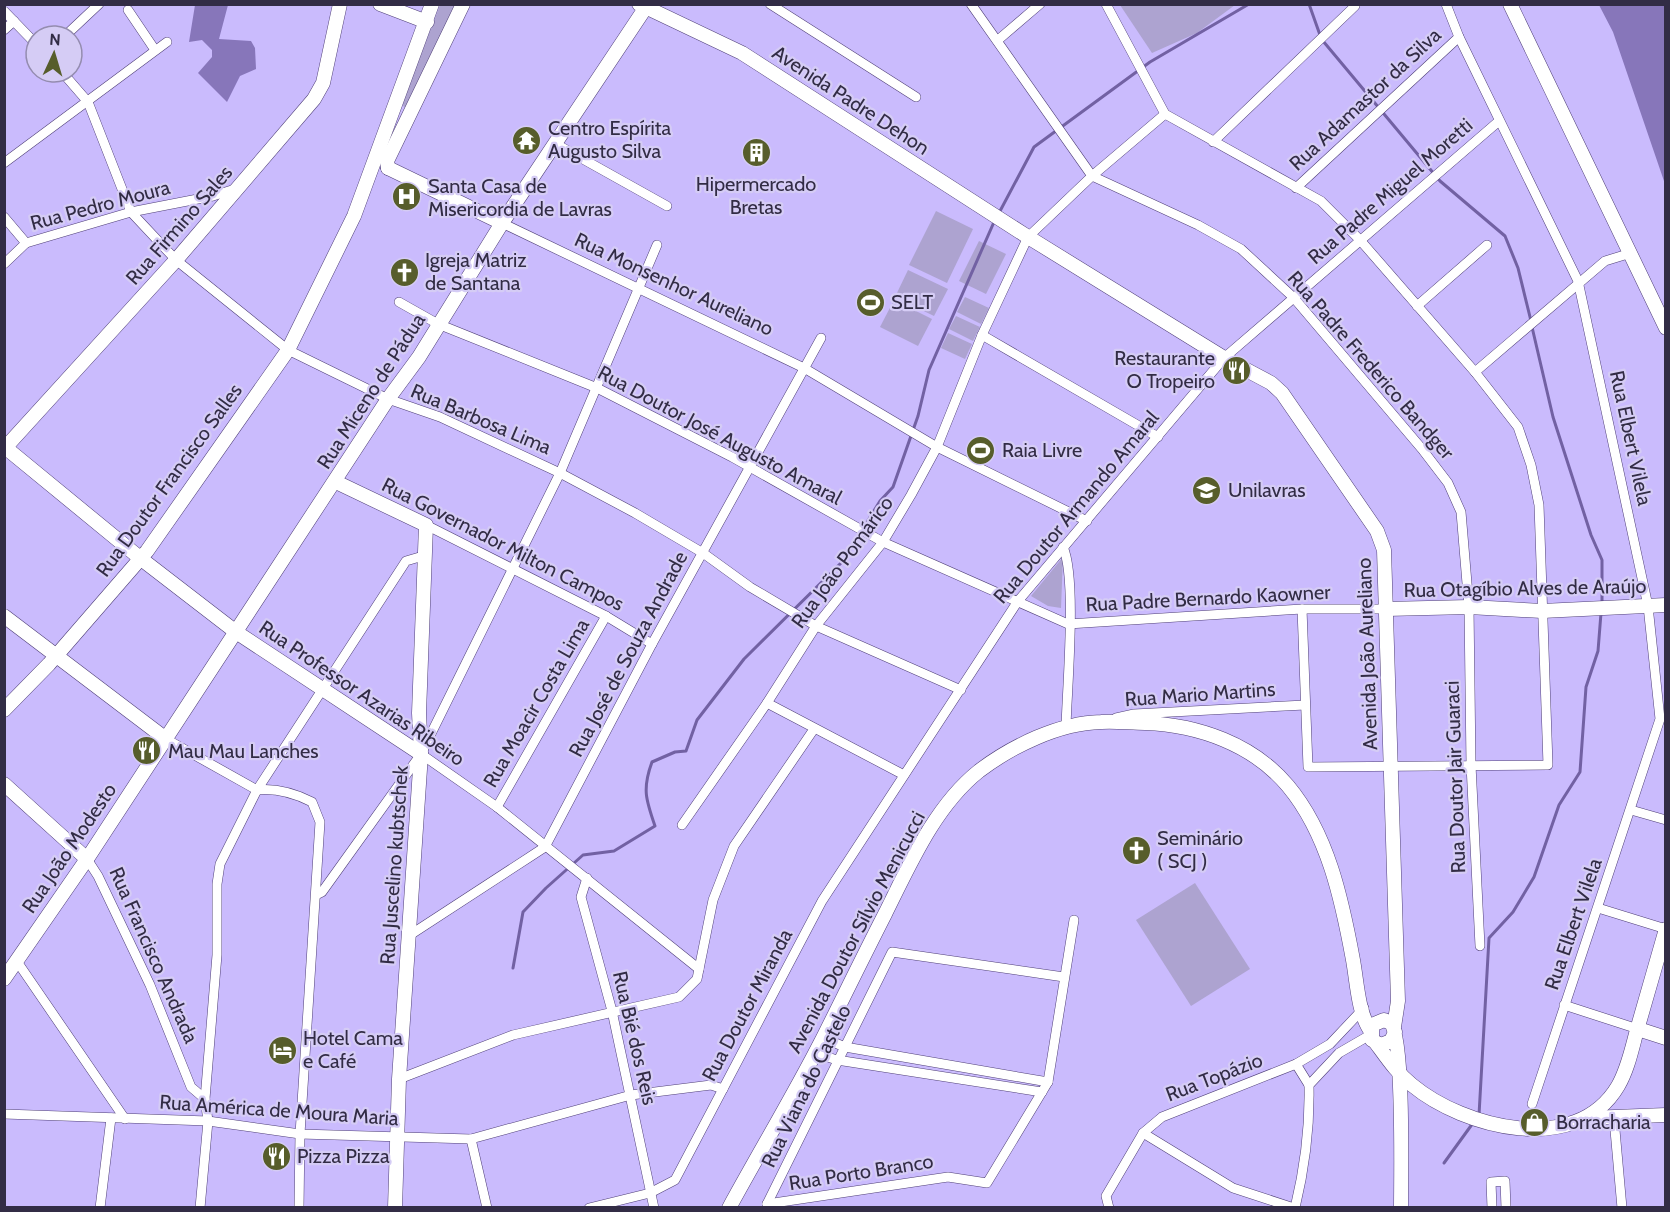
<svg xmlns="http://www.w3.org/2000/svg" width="1670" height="1212" viewBox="0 0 1670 1212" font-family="Cabin,sans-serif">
  <rect width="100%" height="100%" fill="#cabbfd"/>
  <g fill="#ada3d0">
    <path d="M440,5H459L408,107H404L402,103Z"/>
    <path d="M1120,5H1235L1197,33L1152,53Z"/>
    <path d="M936,211L973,229L947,283L909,265Z"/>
    <path d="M979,241L1006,254L986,294L959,281Z"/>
    <path d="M908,270L948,289L934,316L895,297Z"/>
    <path d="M965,297L989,308L981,324L957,312Z"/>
    <path d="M894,300L932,319L918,346L880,327Z"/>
    <path d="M956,316L980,327L973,341L949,329Z"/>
    <path d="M948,333L972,344L965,359L941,348Z"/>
    <path d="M1063,557L1061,608L1048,606L1031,596Z"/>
    <path d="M1195,883L1250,969L1191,1006L1136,920Z"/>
  </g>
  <g fill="#8776ba">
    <path d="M195,5H228L219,39L251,41L255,48L256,69L240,76L227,102L198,73L212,57V50L202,40L189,42Z"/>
    <path d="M1599,5H1665V184L1613,32Z"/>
  </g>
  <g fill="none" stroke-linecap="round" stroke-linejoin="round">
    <g stroke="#7261a3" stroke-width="3">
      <path d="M1309,4L1320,35"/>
      <path d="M1323,41L1440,181L1505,236L1518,268L1531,321"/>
      <path d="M999,213L1034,147L1150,62L1249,4"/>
      <path d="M1532,327L1553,417L1591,535L1602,560V604"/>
      <path d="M513,968L523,912L546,888L583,855L614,851L655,826C646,800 642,789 652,762L675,752L686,751L697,720L744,659L843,561L880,501L893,487L918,416L929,370L994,222"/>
      <path d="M1479,1115L1489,938L1513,912L1534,877L1559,805L1580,772L1586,687L1598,651L1601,613"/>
      <path d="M1444,1163L1473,1123"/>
    </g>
    <defs>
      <g id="street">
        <path d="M770,4L916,97"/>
        <path d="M971,4L1092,176L1198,225L1241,249L1294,298L1422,449L1448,483L1461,512L1469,607L1471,765L1480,946"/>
        <path d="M1106,4L1165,114L1321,201L1360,240L1475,372L1518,427L1531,465L1539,505L1548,765L1308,767L1302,609"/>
        <path d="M1446,4L1459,37L1578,281L1648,606L1660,719L1532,1104"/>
        <path d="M128,10L155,50"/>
        <path d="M4,11L36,44"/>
        <path d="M4,30L14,21"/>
        <path d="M65,36L99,4"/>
        <path d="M998,40L1040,4"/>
        <path d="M62,72L88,102L131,212L176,260L288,350L388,399L440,417L560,473L635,513L703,553L750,587L816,626L961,690"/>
        <path d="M1213,142L1355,6"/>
        <path d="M556,144L667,206"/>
        <path d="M4,163L167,42"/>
        <path d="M1296,188L1459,37"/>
        <path d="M4,217L26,243"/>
        <path d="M502,223L804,368L937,447L1087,521"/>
        <path d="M4,264L26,243L131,212L213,196L235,189"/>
        <path d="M399,302L438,324L597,388L732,457L883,542L1068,624L1302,609H1386"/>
        <path d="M1417,306L1487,245"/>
        <path d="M982,335L1158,437"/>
        <path d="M1475,372L1605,261L1631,253"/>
        <path d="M426,525L606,616L652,644"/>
        <path d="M1063,547C1077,578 1067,688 1066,727"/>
        <path d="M767,703L904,775"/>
        <path d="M1116,718L1134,714L1305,705"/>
        <path d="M166,739L257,790C277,788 294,793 312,802L320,822L300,1134L299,1208"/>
        <path d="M421,754L497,807L699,969"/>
        <path d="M497,807L606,616"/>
        <path d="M1631,810L1666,820"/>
        <path d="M682,825L767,703L816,626L883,542L911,495L937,447L982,335L1028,237L1092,176L1165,114"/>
        <path d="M87,859L98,876L150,985L191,1087L205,1099"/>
        <path d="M587,878L581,897L612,1011L654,1208"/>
        <path d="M316,895L322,892L421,754L560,473L657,245"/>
        <path d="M1598,908L1666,929"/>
        <path d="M410,935L545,847L652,644L821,338"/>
        <path d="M16,960L125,1119"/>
        <path d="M1564,1005L1638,1029"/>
        <path d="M823,1038L845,1047L1048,1082"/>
        <path d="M815,1053L837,1060L1042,1092"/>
        <path d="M1296,1064L1309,1085"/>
        <path d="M399,1079L513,1035L679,997L697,979L713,900L734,846L814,729"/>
        <path d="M4,1114L208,1121L300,1134L471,1139L631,1095L711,1085L723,1089"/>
        <path d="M1614,1119L1622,1208"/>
        <path d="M1143,1133L1233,1188L1294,1208"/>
        <path d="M471,1139L487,1208"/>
        <path d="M767,1204L948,1177L987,1183L1048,1082L1074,920"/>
        <path d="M767,1204L892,952L1064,977"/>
        <path d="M100,1208L111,1118"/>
        <path d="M200,1208L208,1121L205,1099L217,955V884L220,864L257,790L406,561L423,556"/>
        <path d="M589,1208L650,1193L675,1180L822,901L1018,601L1224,358L1499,121"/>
        <path d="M1109,1208L1106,1196L1143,1133L1162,1117L1296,1064L1330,1044L1364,1008"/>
        <path d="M1295,1208C1305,1167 1310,1127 1309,1085L1339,1053L1370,1035"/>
        <path d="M1492,1208L1491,1182L1505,1181L1506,1208"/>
      </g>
      <g id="secondary">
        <path d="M380,4L427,22"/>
        <path d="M639,4L742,53L1028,237L1224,358L1271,383L1282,393L1377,531L1384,550L1398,1001L1394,1027"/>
        <path d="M1510,4L1666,328"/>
        <path d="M388,168L387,161L463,4"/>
        <path d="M388,168L502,223"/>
        <path d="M6,448L140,558L236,632L421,754"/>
        <path d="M4,449L176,260L314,99L323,83L340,4"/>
        <path d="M336,482L426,525L419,713L421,754L399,1079L395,1208"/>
        <path d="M1386,609L1469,607L1542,611L1666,605"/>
        <path d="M4,616L166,739"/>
        <path d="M4,710L49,664L147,551L288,350L354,216L432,4"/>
        <path d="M4,784L87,859"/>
        <path d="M4,979L87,859L388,399L419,357L502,223L648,4"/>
        <path d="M1638,1029L1666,1038"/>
        <path d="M1395,1032L1391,1041L1381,1045L1372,1040V1025L1384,1020L1391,1023C1404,1043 1401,1176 1401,1208"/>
        <path d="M1376,1043C1387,1058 1397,1073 1412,1085C1464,1128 1576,1157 1618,1086C1628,1069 1632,1048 1637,1030C1647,996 1656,963 1666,929"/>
        <path d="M1589,1118L1666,1115"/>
        <path d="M729,1208C760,1151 794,1095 823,1038C844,996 864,955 885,914C910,864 935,806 979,771C1012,746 1059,723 1101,722C1116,721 1131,723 1145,723C1198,725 1253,744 1288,786C1328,834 1342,900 1353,960C1357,982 1358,1012 1370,1030"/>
      </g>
    </defs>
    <use href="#street" stroke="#504078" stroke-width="10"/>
    <use href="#secondary" stroke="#504078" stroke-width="15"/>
    <use href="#street" stroke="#fff" stroke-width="9"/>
    <use href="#secondary" stroke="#fff" stroke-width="14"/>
  </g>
  <defs>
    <symbol id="temple-disc" viewBox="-11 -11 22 22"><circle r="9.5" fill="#575d2b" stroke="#d5ccf5"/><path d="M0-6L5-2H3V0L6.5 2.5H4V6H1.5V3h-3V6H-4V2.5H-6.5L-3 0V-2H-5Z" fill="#fff"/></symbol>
    <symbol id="building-disc" viewBox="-11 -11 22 22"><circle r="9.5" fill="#575d2b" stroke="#d5ccf5"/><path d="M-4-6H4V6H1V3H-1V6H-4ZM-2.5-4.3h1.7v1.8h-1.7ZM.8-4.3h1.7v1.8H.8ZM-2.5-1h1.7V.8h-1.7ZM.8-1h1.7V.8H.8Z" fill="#fff"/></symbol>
    <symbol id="hospital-disc" viewBox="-11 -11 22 22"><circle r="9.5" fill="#575d2b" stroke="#d5ccf5"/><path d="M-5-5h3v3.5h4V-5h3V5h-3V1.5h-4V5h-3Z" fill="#fff"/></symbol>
    <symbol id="church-disc" viewBox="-11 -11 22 22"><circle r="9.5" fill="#575d2b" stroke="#d5ccf5"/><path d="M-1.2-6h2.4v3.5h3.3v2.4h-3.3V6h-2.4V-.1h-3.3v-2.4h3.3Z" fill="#fff"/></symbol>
    <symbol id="stadium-disc" viewBox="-11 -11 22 22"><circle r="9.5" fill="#575d2b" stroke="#d5ccf5"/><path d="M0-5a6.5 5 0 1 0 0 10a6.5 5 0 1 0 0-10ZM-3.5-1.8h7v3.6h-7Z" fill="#fff"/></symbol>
    <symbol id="restaurant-disc" viewBox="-11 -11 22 22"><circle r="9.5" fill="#575d2b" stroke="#d5ccf5"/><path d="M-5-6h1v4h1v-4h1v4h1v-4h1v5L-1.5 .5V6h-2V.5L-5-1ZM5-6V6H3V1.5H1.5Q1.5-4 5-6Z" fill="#fff"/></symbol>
    <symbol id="university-disc" viewBox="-11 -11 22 22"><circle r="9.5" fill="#575d2b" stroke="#d5ccf5"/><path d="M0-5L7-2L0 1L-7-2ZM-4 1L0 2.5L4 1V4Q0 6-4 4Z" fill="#fff"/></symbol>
    <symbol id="hotel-disc" viewBox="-11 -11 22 22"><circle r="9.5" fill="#575d2b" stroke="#d5ccf5"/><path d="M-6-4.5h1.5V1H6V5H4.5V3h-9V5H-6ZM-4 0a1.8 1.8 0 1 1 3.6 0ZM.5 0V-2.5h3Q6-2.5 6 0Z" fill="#fff"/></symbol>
    <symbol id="shop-disc" viewBox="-11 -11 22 22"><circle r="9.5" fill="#575d2b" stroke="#d5ccf5"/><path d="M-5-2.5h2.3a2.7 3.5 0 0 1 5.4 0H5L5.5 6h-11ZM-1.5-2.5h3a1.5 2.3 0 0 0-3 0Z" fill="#fff"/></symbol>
  </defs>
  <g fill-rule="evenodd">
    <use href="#temple-disc" x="510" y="124" width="33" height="33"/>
    <use href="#building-disc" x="740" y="136" width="33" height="33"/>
    <use href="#hospital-disc" x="390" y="180" width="33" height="33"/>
    <use href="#church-disc" x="388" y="256" width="33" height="33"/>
    <use href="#stadium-disc" x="854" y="286" width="33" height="33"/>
    <use href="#restaurant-disc" x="1220" y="354" width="33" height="33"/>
    <use href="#stadium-disc" x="964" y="434" width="33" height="33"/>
    <use href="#university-disc" x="1190" y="474" width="33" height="33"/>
    <use href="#restaurant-disc" x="130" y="734" width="33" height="33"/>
    <use href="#church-disc" x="1120" y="834" width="33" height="33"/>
    <use href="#hotel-disc" x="266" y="1034" width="33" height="33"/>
    <use href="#shop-disc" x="1518" y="1106" width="33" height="33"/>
    <use href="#restaurant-disc" x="260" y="1140" width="33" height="33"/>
  </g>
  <g text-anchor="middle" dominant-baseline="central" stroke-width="4.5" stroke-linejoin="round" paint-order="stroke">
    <g font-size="20" fill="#322c45" stroke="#d5ccf5">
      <text transform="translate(1365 99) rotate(-43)">Rua Adamastor da Silva</text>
      <text transform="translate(851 100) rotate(33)">Avenida Padre Dehon</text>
      <text transform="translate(1390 191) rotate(-41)">Rua Padre Miguel Moretti</text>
      <text transform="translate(100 205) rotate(-15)">Rua Pedro Moura</text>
      <text transform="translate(179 225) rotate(-49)">Rua Firmino Sales</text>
      <text transform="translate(674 284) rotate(25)">Rua Monsenhor Aureliano</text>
      <text transform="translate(1371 365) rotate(49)">Rua Padre Frederico Bandger</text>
      <text transform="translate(371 391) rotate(-57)">Rua Miceno de Pádua</text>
      <text transform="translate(481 419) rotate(23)">Rua Barbosa Lima</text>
      <text transform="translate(720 435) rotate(28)">Rua Doutor José Augusto Amaral</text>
      <text transform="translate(1631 438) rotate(78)">Rua Elbert Vilela</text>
      <text transform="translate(169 480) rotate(-54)">Rua Doutor Francisco Salles</text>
      <text transform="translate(1076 507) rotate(-50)">Rua Doutor Armando Amaral</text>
      <text transform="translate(503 544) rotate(27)">Rua Governador Milton Campos</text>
      <text transform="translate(842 562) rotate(-54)">Rua João Pomárico</text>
      <text transform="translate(1525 588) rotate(-1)">Rua Otagíbio Alves de Araújo</text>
      <text transform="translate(1208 598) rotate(-3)">Rua Padre Bernardo Kaowner</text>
      <text transform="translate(628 654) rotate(-62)">Rua José de Souza Andrade</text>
      <text transform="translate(1367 654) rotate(-92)">Avenida João Aureliano</text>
      <text transform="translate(362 693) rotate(34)">Rua Professor Azarias Ribeiro</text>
      <text transform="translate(1200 694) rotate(-4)">Rua Mario Martins</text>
      <text transform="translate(536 703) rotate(-60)">Rua Moacir Costa Lima</text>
      <text transform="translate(1455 777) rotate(-92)">Rua Doutor Jair Guaraci</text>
      <text transform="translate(69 848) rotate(-56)">Rua João Modesto</text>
      <text transform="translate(394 865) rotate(-86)">Rua Juscelino kubtschek</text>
      <text transform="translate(1573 924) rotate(-71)">Rua Elbert Vilela</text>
      <text transform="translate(856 932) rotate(-62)">Avenida Doutor Sílvio Menicucci</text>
      <text transform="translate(154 955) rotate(66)">Rua Francisco Andrada</text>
      <text transform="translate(747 1005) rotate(-62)">Rua Doutor Miranda</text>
      <text transform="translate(635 1038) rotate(77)">Rua Bié dos Reis</text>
      <text transform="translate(1214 1077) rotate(-21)">Rua Topázio</text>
      <text transform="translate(806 1086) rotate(-64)">Rua Viana do Castelo</text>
      <text transform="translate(279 1110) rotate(4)">Rua América de Moura Maria</text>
      <text transform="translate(861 1172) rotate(-9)">Rua Porto Branco</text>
    </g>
    <g font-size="20" fill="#322c45" stroke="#d5ccf5" text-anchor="start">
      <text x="548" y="128">Centro Espírita<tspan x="548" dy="23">Augusto Silva</tspan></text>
      <text x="756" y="184" text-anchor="middle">Hipermercado<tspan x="756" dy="23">Bretas</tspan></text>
      <text x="428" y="186">Santa Casa de<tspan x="428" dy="23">Misericordia de Lavras</tspan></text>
      <text x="425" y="260">Igreja Matriz<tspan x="425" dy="23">de Santana</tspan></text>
      <text x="891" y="302">SELT</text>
      <text x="1215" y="358" text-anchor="end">Restaurante<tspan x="1215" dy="23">O Tropeiro</tspan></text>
      <text x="1002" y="450">Raia Livre</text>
      <text x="1228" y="490">Unilavras</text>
      <text x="168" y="751">Mau Mau Lanches</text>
      <text x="1157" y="838">Seminário<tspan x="1157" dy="23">( SCJ )</tspan></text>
      <text x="303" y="1038">Hotel Cama<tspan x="303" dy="23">e Café</tspan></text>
      <text x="1556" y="1122">Borracharia</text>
      <text x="297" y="1156">Pizza Pizza</text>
    </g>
  </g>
  <rect width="1670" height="1212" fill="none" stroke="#322c45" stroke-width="12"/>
  <g transform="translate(54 54) rotate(4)"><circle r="28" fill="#d5ccf5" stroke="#948caf" stroke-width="1.5"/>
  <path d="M0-4.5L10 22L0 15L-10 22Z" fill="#575d2b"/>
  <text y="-9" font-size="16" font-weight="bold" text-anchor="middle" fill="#322c45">N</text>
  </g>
</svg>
